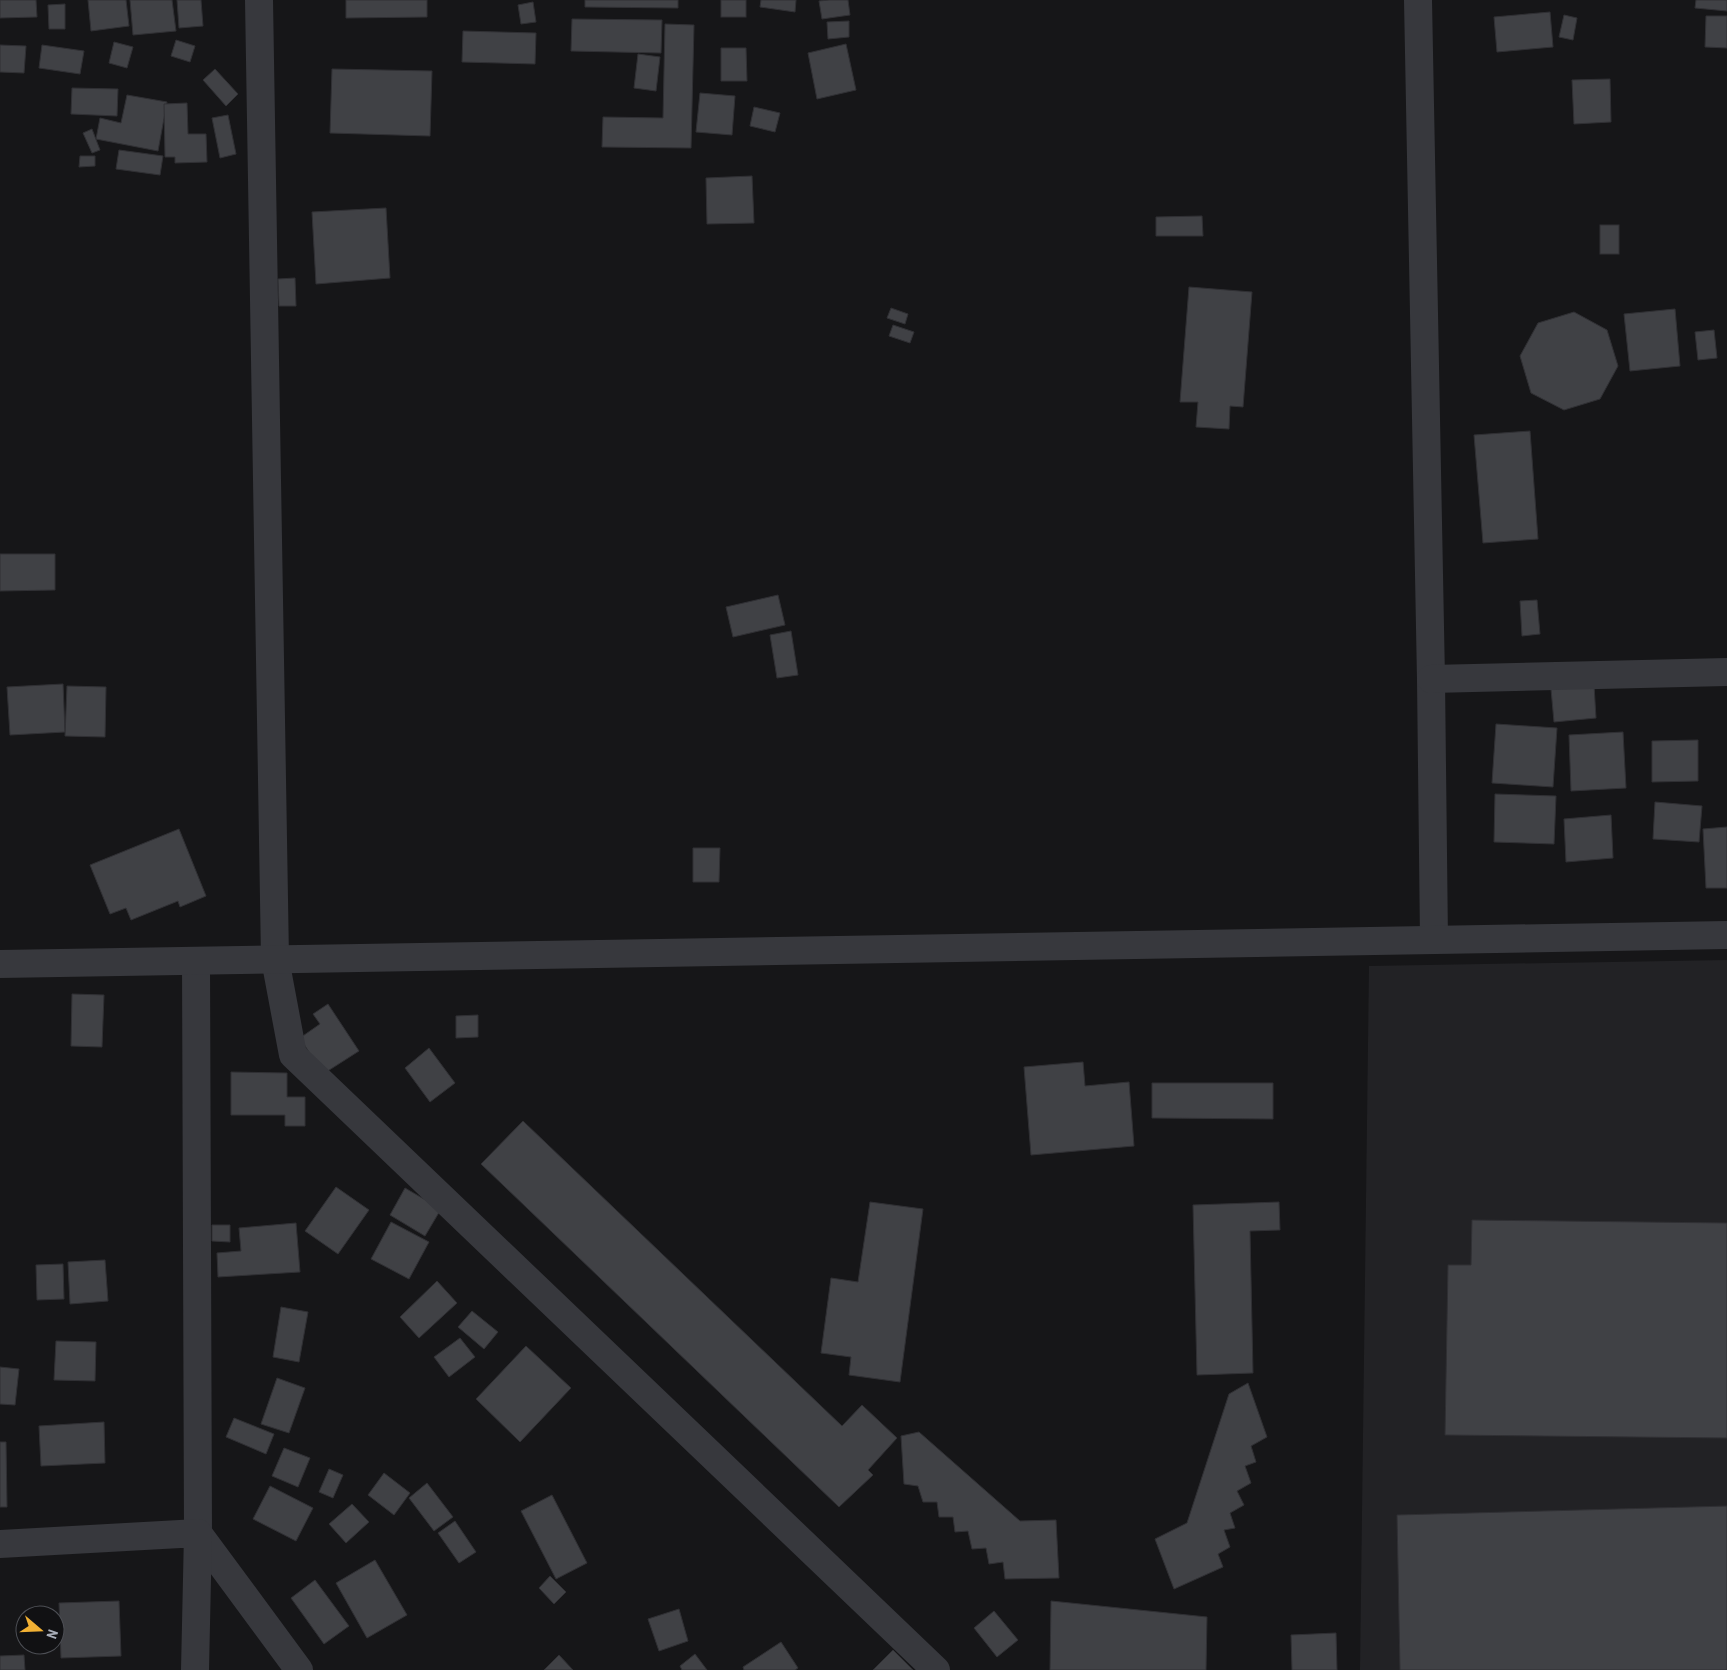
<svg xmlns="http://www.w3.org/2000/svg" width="1727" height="1670" viewBox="0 0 1727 1670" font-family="'Roboto Condensed',sans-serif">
  <rect width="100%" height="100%" fill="#161618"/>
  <path fill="#222225" d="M1727,960V1670H1360L1369,966Z"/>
  <g fill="#404145" stroke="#303034">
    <path d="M0,0H36L37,17L0,18Z"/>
    <path d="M88,0H126L129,26L91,31Z"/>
    <path d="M130,0H172L176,31L133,35Z"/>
    <path d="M177,0H201L203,26L179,28Z"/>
    <path d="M346,0H427V17L346,18Z"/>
    <path d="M585,0H678V8L585,7Z"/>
    <rect x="721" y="0" width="25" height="17"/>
    <path d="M761,0H796L795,12L760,7Z"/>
    <path d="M829,0H848L850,15L822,19L819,1Z"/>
    <path d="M1696,0H1727V11L1695,8Z"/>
    <path d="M533,2L536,22L521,24L518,5Z"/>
    <path d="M65,4V29H49L48,5Z"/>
    <path d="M1550,12L1553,47L1497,52L1494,17Z"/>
    <path d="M1564,15L1577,18L1573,40L1559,37Z"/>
    <path d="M1706,16H1727V48L1705,47Z"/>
    <path d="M572,19L662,20L661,53L571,51Z"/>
    <path d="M849,21V37L828,39L827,22Z"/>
    <path d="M665,24L694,25L691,148L602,147L603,117L663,118Z"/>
    <path d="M463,31L536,33L535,64L462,62Z"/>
    <path d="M176,40L195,46L190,62L171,56Z"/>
    <path d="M114,42L133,47L127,68L109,63Z"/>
    <path d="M846,44L856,90L817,99L808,53Z"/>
    <path d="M0,45L26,46L24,73L0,72Z"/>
    <path d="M42,45L84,51L80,74L39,68Z"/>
    <path d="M721,48H746L747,81H721Z"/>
    <path d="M638,54L660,57L656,91L634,88Z"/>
    <path d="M215,69L238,94L226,106L203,80Z"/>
    <path d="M332,69L432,71L430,136L330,133Z"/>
    <path d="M1610,79L1611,122L1574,124L1572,80Z"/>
    <path d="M72,88L118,89L117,116L71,114Z"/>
    <path d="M700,93L735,96L732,135L696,132Z"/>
    <path d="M127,95L167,102L158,151L96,139L100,118L121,123Z"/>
    <path d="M187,103L188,134H206L207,162L175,163V157H165L164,104Z"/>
    <path d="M754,107L780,113L775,132L750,126Z"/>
    <path d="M228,115L236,154L220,158L212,118Z"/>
    <path d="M92,129L100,150L92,153L83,133Z"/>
    <path d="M119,150L163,156L160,175L116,169Z"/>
    <path d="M80,156H95V166L79,167Z"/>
    <path d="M752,176L754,223L707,224L706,178Z"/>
    <path d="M386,208L390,278L316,284L312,212Z"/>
    <path d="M1202,216L1203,236H1156V217Z"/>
    <rect x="1600" y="225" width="19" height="29"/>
    <path d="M295,278L296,306H279L278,279Z"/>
    <path d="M1189,287L1252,292L1243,407L1230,406L1229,429L1196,427L1198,402H1180Z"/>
    <path d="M891,308L908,314L905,324L887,318Z"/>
    <path d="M1675,309L1680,366L1630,371L1624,314Z"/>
    <path d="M1574,312L1607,330L1618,366L1600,399L1564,410L1531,393L1520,356L1538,323Z"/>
    <path d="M893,325L914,332L910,343L889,336Z"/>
    <path d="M1714,330L1717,358L1698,360L1695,332Z"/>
    <path d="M1530,431L1538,539L1483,543L1474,435Z"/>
    <path d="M0,554H55V590L0,591Z"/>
    <path d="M778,595L785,625L733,637L726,607Z"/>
    <path d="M1537,600L1540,634L1522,636L1520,601Z"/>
    <path d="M791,631L798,675L777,678L770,635Z"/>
    <path d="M63,684L65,732L10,735L7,687Z"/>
    <path d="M1594,685L1596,718L1554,722L1551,689Z"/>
    <path d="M67,686L106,687L105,737L65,736Z"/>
    <path d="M1496,724L1557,728L1553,787L1492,783Z"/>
    <path d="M1623,732L1626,788L1571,791L1569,735Z"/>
    <path d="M1698,740V781L1652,782V741Z"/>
    <path d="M1495,794L1556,796L1554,844L1494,842Z"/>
    <path d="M1655,802L1702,806L1699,842L1653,839Z"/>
    <path d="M1611,815L1613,858L1566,862L1564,819Z"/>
    <path d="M1727,827V888H1706L1703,829Z"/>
    <path d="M179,829L206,896L180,907L178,901L131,920L126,908L110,914L90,865Z"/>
    <path d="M693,848H720L719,882H693Z"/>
    <path d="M72,994L104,995L102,1047L71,1046Z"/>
    <path d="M328,1004L359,1051L323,1074L300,1038L320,1024L313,1014Z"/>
    <path d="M478,1015V1037L456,1038V1016Z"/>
    <path d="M429,1048L455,1083L430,1102L405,1068Z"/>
    <path d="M1083,1062L1085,1086L1129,1082L1134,1146L1031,1155L1024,1067Z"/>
    <path d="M231,1072L287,1073V1097H305V1126H285V1115H231Z"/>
    <path d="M1152,1083H1273V1119L1152,1118Z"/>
    <path d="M523,1121L842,1426L862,1405L897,1438L868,1470L873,1475L839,1507L481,1164Z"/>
    <path d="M336,1187L369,1210L338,1254L305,1231Z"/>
    <path d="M405,1188L441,1209L425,1236L390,1215Z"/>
    <path d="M870,1202L923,1209L900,1382L849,1375L851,1357L821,1353L831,1278L858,1282Z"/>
    <path d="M1279,1202L1280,1230L1250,1231L1253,1373L1197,1375L1193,1205Z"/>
    <path d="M1472,1220L1727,1223V1438L1445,1435L1448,1265H1471Z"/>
    <path d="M391,1222L429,1242L409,1279L371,1259Z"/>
    <path d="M296,1223L300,1272L218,1277L217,1253L241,1251L239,1228Z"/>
    <path d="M212,1225H230V1242L212,1241Z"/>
    <path d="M105,1260L108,1301L70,1304L68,1262Z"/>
    <path d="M63,1264L64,1299L37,1300L36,1265Z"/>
    <path d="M437,1281L457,1303L419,1338L400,1317Z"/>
    <path d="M281,1307L308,1312L299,1362L273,1357Z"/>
    <path d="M472,1311L498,1332L484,1349L458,1327Z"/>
    <path d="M460,1338L475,1357L449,1377L434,1357Z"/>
    <path d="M56,1341L96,1342L95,1381L54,1380Z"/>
    <path d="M526,1346L571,1388L520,1442L476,1399Z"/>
    <path d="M0,1367L19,1369L15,1405L0,1404Z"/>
    <path d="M277,1378L305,1388L289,1433L261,1424Z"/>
    <path d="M1248,1383L1267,1437L1251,1446L1256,1462L1245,1466L1251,1483L1237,1491L1244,1505L1230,1513L1235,1528L1224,1530L1230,1547L1218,1554L1223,1567L1174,1589L1155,1539L1187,1523L1229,1394Z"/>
    <path d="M234,1418L274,1434L266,1454L226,1437Z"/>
    <path d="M104,1422L105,1463L41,1466L39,1426Z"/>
    <path d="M919,1432L1020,1521L1056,1520L1059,1578L1005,1579L1003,1562L989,1564L986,1548L972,1549L968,1531L955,1532L953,1517H939L937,1502H923L918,1486L904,1484L901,1436Z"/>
    <path d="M0,1442H6L7,1507H0Z"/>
    <path d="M284,1448L310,1458L298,1487L272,1476Z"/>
    <path d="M329,1469L343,1475L333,1498L319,1492Z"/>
    <path d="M384,1473L410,1493L394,1515L368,1495Z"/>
    <path d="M427,1483L453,1517L434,1531L409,1498Z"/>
    <path d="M270,1486L313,1508L296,1541L253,1519Z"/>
    <path d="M552,1495L587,1563L556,1579L521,1511Z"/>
    <path d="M352,1504L369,1522L346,1543L329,1524Z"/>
    <path d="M1727,1506V1670H1400L1397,1515Z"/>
    <path d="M455,1521L476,1552L459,1563L438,1533Z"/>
    <path d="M375,1560L407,1615L367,1638L336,1583Z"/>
    <path d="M550,1576L566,1592L554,1604L539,1588Z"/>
    <path d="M315,1580L349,1626L324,1644L291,1598Z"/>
    <path d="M119,1601L121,1656L61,1658L59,1603Z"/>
    <path d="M1051,1601L1207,1617L1206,1670H1050Z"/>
    <path d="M679,1609L688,1641L659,1651L648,1619Z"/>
    <path d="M994,1611L1018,1640L997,1657L974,1628Z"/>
    <path d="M1336,1633L1337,1670H1292L1291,1635Z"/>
    <path d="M781,1642L798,1668L795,1670H744L743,1667Z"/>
    <path d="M893,1650L913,1670H873Z"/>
    <path d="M695,1654L707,1670H682L680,1666Z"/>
    <path d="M24,1655L25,1670H0V1656Z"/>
    <path d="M559,1655L573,1670H544Z"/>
  </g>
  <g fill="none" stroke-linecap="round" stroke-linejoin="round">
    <g stroke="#37383d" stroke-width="28">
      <path d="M259,0L275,959L293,1055L936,1670"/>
      <path d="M1418,0L1431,679L1434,940"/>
      <path d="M1431,679L1727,672"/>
      <path d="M196,961L198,1533L299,1670"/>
      <path d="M0,964L1727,935"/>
      <path d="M0,1544L198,1533L195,1670"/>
    </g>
  </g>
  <g transform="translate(40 1630) rotate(109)"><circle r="24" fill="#111113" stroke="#4d4f55"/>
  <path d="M0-4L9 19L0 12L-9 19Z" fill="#f2b134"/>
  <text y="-8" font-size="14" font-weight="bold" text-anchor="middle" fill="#a8adb8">N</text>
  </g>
</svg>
